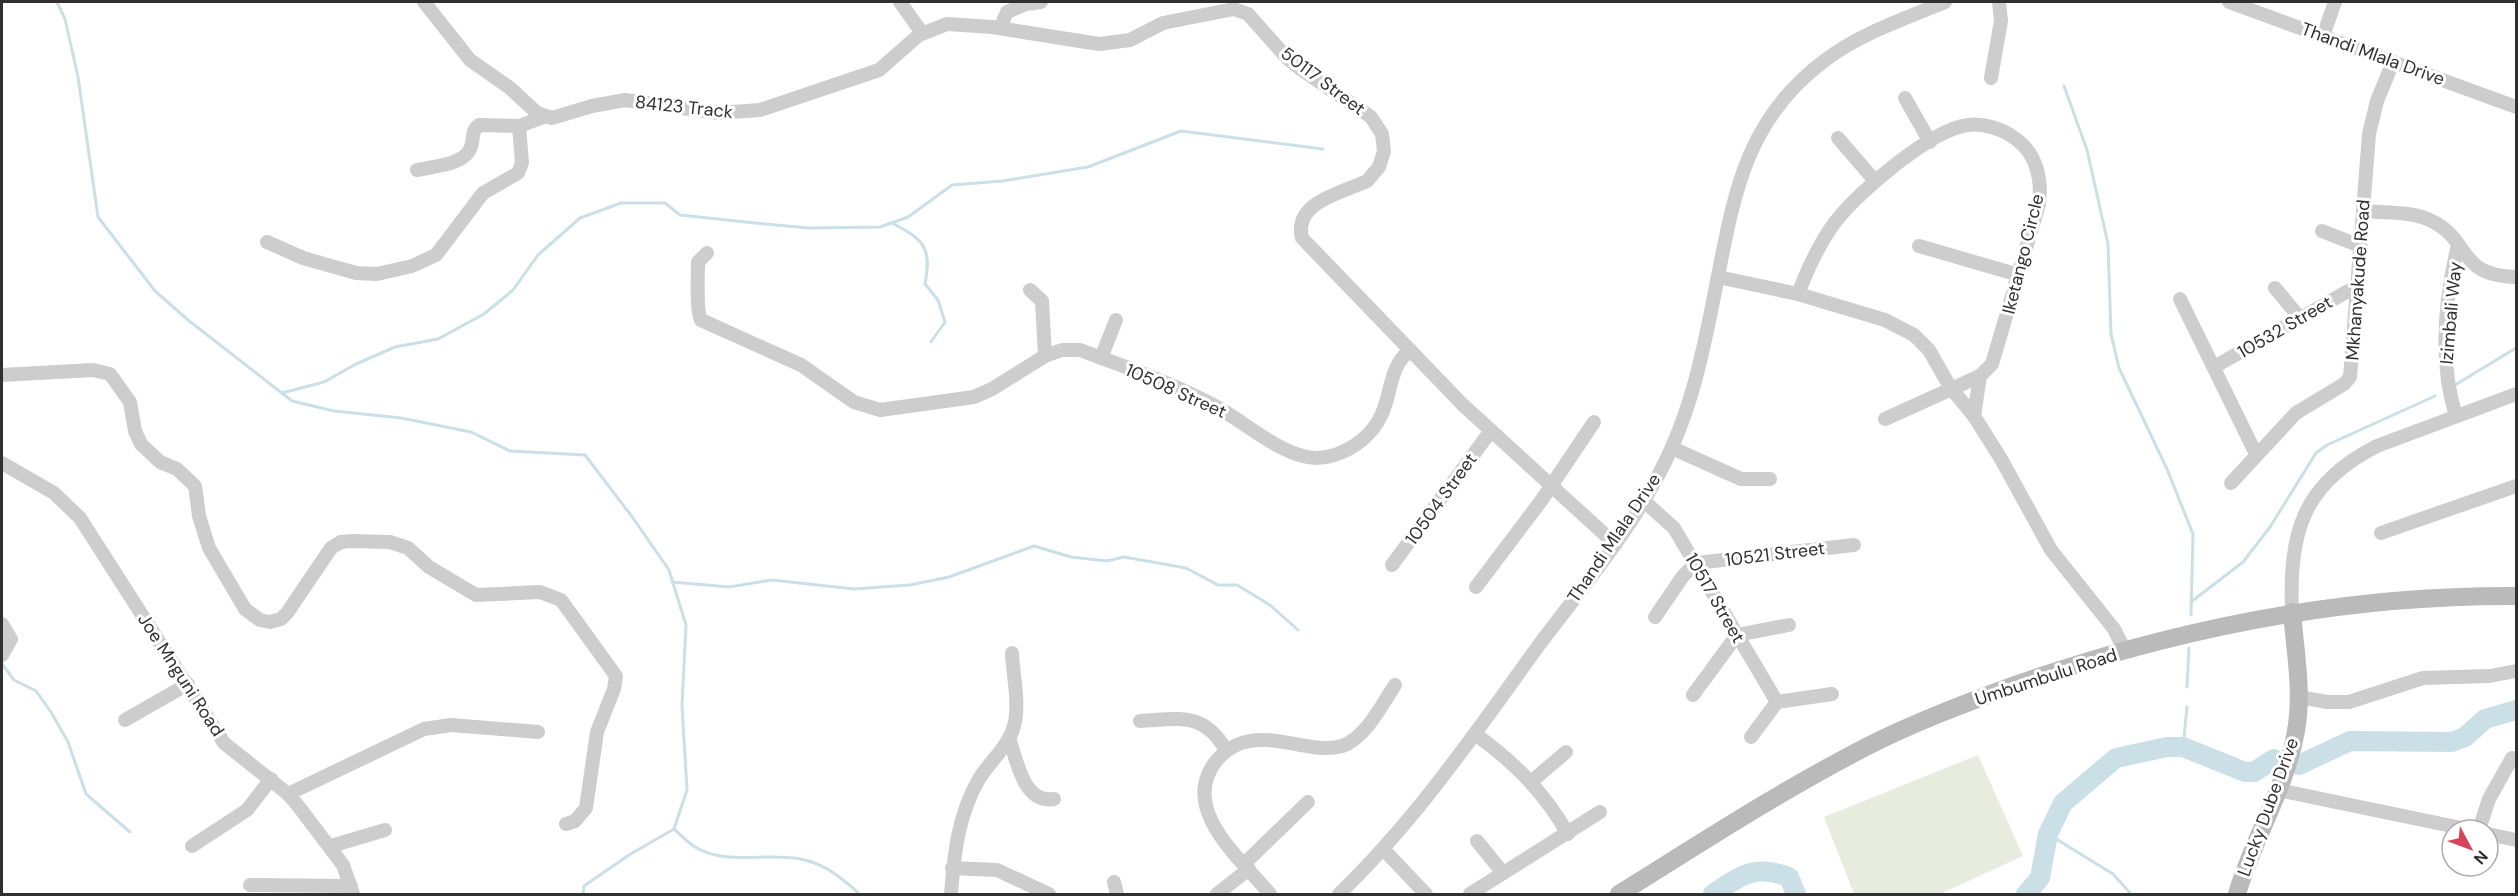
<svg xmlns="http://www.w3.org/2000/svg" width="2518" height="896" viewBox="0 0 2518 896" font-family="'DM Sans',sans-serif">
  <rect width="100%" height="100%" fill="#fff"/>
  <path fill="#e7ecdf" d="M1978,755L2023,856L1940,894H1854L1824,817Z"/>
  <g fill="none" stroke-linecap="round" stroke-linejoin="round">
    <g stroke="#cbdfe7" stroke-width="3">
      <path d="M57,2L65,19L78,77L98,217L155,291L188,320L292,401L334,411L401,418L471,432L510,451L585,455L633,518L669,570L686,625L682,705L687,790L674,829L629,855L584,886L583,894"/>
      <path d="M2064,86L2087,150L2108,244L2111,334L2119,368L2167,469L2193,534L2191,615"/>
      <path d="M892,223C924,240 932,247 925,284L938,300L945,322L931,342"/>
      <path d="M2455,385L2516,348"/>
      <path d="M282,393L324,382L356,364L395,347L438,339L484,314L513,290L538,255L580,218L621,203H665L680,215L755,223L809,228L880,227L908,217L952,185L1002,181L1088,167L1181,131L1323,149"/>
      <path d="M672,582L729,587L772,580L854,589L910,585L949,577L1034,546L1071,557L1107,561L1124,557L1186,568L1218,585H1237L1270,605L1298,630"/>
      <path d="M2191,602L2243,562L2270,527L2316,453L2327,445L2435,396"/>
      <path d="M2,664L14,680L36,691L51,712L68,742L86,794L130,832"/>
      <path d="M2187,687L2189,648"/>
      <path d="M2183,747L2187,707"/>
      <path d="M674,829C681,835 688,843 695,847C739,873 789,838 838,876C845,882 853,887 859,894"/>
      <path d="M2048,834L2113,874L2131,894"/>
    </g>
    <g stroke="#cbdfe7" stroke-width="20">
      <path d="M2299,765L2350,741L2452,742L2465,737L2485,719L2516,710"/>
      <path d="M1713,894C1741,875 1755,864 1789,877L1796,894"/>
      <path d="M2026,894L2040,878L2048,834L2063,803L2116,758L2167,747H2183L2245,772H2254L2274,759"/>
    </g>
    <g stroke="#cdcdcd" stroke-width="14">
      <path d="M424,2L470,60L510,88L537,113L552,118L592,106L625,100L718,113L760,110L879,70L919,35L947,24L992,27L1099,44L1130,40L1163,23L1234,9L1248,14L1287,58L1302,70L1371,117L1382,134L1384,151L1379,167L1367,181C1342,193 1293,202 1302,238L1462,404L1614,543"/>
      <path d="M900,2L922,33"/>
      <path d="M2229,2L2516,107"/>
      <path d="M1000,28L1007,12L1026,4L1041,2"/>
      <path d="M2323,36L2335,2"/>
      <path d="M1991,78L2001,21L1999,2"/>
      <path d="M1905,98L1930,142"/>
      <path d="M1838,138L1875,181"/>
      <path d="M417,170C434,166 465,165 471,147C474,138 471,131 479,125L519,126L544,117"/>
      <path d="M2363,211C2384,213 2413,211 2432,221C2473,242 2456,275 2516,277"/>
      <path d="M2322,231L2360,246"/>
      <path d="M267,242L303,258L356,273L377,274L412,266L436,255L483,193L518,173L522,163L519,126"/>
      <path d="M1919,246L2019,275"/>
      <path d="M707,253L698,262C698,276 696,311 701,320L801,365L854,402L880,410L974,397L992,389L1045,356L1062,350H1080C1125,367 1173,383 1215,406C1245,422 1274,450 1307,457C1326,461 1347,452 1362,440C1398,410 1381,374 1410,350"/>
      <path d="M1718,277L1798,294L1885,320L1914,335L1929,350L1950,387L1974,416L2001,459L2051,550L2114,629L2125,651"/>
      <path d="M2275,288L2300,318"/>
      <path d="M1030,290L1042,301L1045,356"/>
      <path d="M1798,294C1808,268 1819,243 1836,221C1858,192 1932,129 1968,125C1984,123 2003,129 2016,139C2037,154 2042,180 2039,204L1992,364L1980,376L1885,419"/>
      <path d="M2180,299L2256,454"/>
      <path d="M1101,358L1116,320"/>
      <path d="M2214,367L2357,286"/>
      <path d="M2,375L93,370L110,374L130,402L135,431L141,444L160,462L177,469L195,486L199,516L209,548L245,609L260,620L270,622L281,619L287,613L331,548L341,542L352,541L390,542L408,548L429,567L476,595L540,592L561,600L616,676L614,689L597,732L586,808L575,821L566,824"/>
      <path d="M1974,416L1980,376"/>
      <path d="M2456,416C2439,362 2445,299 2458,245"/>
      <path d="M1672,448L1741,479H1770"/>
      <path d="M2,463L54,493L80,518L224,743L288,794L299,807L343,865L353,894"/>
      <path d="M2231,483L2296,413L2344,384L2350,377L2369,134L2377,101L2393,62"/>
      <path d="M1644,501L1674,528L1777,702"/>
      <path d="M2381,533L2516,486"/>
      <path d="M1392,565L1490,432"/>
      <path d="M1476,587L1541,501L1594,422"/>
      <path d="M2292,612C2289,533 2302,484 2377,446L2516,394"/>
      <path d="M1655,617L1683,576L1696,563L1854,545"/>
      <path d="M2,624L11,639L2,655"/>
      <path d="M1693,695L1737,635L1789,625"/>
      <path d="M2299,697L2327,702H2349L2423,678L2490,676L2516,671"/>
      <path d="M1777,702L1832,694"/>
      <path d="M125,720L188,684"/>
      <path d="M1140,721C1180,719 1203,711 1226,750"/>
      <path d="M1475,734C1514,762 1544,792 1568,834"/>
      <path d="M1751,737L1777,702"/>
      <path d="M1009,738C1017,760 1023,804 1054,799"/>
      <path d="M1531,782L1566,752"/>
      <path d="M2278,790L2471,830"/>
      <path d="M288,794L424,729L451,725L538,732"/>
      <path d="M2479,830L2489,799L2512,758"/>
      <path d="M2488,834L2516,840"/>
      <path d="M1477,841L1503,873"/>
      <path d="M192,846L247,810L271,779"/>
      <path d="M331,846L385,830"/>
      <path d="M1384,850L1426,894"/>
      <path d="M1245,863L1308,802"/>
      <path d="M952,868L997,870L1049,894"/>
      <path d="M1114,882L1117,894"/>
      <path d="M250,885L351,886"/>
      <path d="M951,894C954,855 958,815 979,779C989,762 1009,746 1014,726C1020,704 1013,676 1012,653"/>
      <path d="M1217,894L1249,869"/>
      <path d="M1270,894C1242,860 1177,808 1217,760C1230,745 1245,739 1265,740C1289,740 1318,753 1342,746C1366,738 1382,704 1395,685"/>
      <path d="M1339,894C1416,820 1476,732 1539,645C1581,589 1629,533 1661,470C1693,409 1705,343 1718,276C1735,189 1748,118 1824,61C1859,34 1904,19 1945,2"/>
      <path d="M1470,894L1600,812"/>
    </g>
    <g stroke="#bababa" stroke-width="18">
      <path d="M1619,894C1701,843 1782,790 1868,746C1915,722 1966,703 2015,685C2177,628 2345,595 2516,596"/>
      <path d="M2237,894C2253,839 2286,788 2296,731C2303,691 2295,651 2292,612"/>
    </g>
  </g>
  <g text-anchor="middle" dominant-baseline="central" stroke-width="6" stroke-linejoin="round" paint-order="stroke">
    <g font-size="18" fill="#303030" stroke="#fff">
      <text transform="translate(2373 54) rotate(20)">Thandi Mlala Drive</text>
      <text transform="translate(1323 81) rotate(37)">50117 Street</text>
      <text transform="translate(684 107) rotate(6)">84123 Track</text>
      <text transform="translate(2023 254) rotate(-76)">Iketango Circle</text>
      <text transform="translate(2358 280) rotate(-86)">Mkhanyakude Road</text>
      <text transform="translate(2451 313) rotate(-85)">Izimbali Way</text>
      <text transform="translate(2285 327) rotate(-30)">10532 Street</text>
      <text transform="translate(1176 391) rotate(24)">10508 Street</text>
      <text transform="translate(1441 499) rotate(-54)">10504 Street</text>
      <text transform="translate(1614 538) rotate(-56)">Thandi Mlala Drive</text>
      <text transform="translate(1775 554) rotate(-7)">10521 Street</text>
      <text transform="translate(1715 598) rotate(60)">10517 Street</text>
      <text transform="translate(181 675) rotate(57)">Joe Mnguni Road</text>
      <text transform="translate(2046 677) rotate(-18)">Umbumbulu Road</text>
      <text transform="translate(2268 807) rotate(-70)">Lucky Dube Drive</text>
    </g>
  </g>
  <rect width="2518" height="896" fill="none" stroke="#303030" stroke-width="6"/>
  <g transform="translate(2470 848) rotate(131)"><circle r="28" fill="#ffffff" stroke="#acacac" stroke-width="1.5"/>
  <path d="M0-4.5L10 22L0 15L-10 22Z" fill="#d6435a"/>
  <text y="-9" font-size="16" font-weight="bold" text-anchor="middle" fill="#303030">N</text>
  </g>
</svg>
